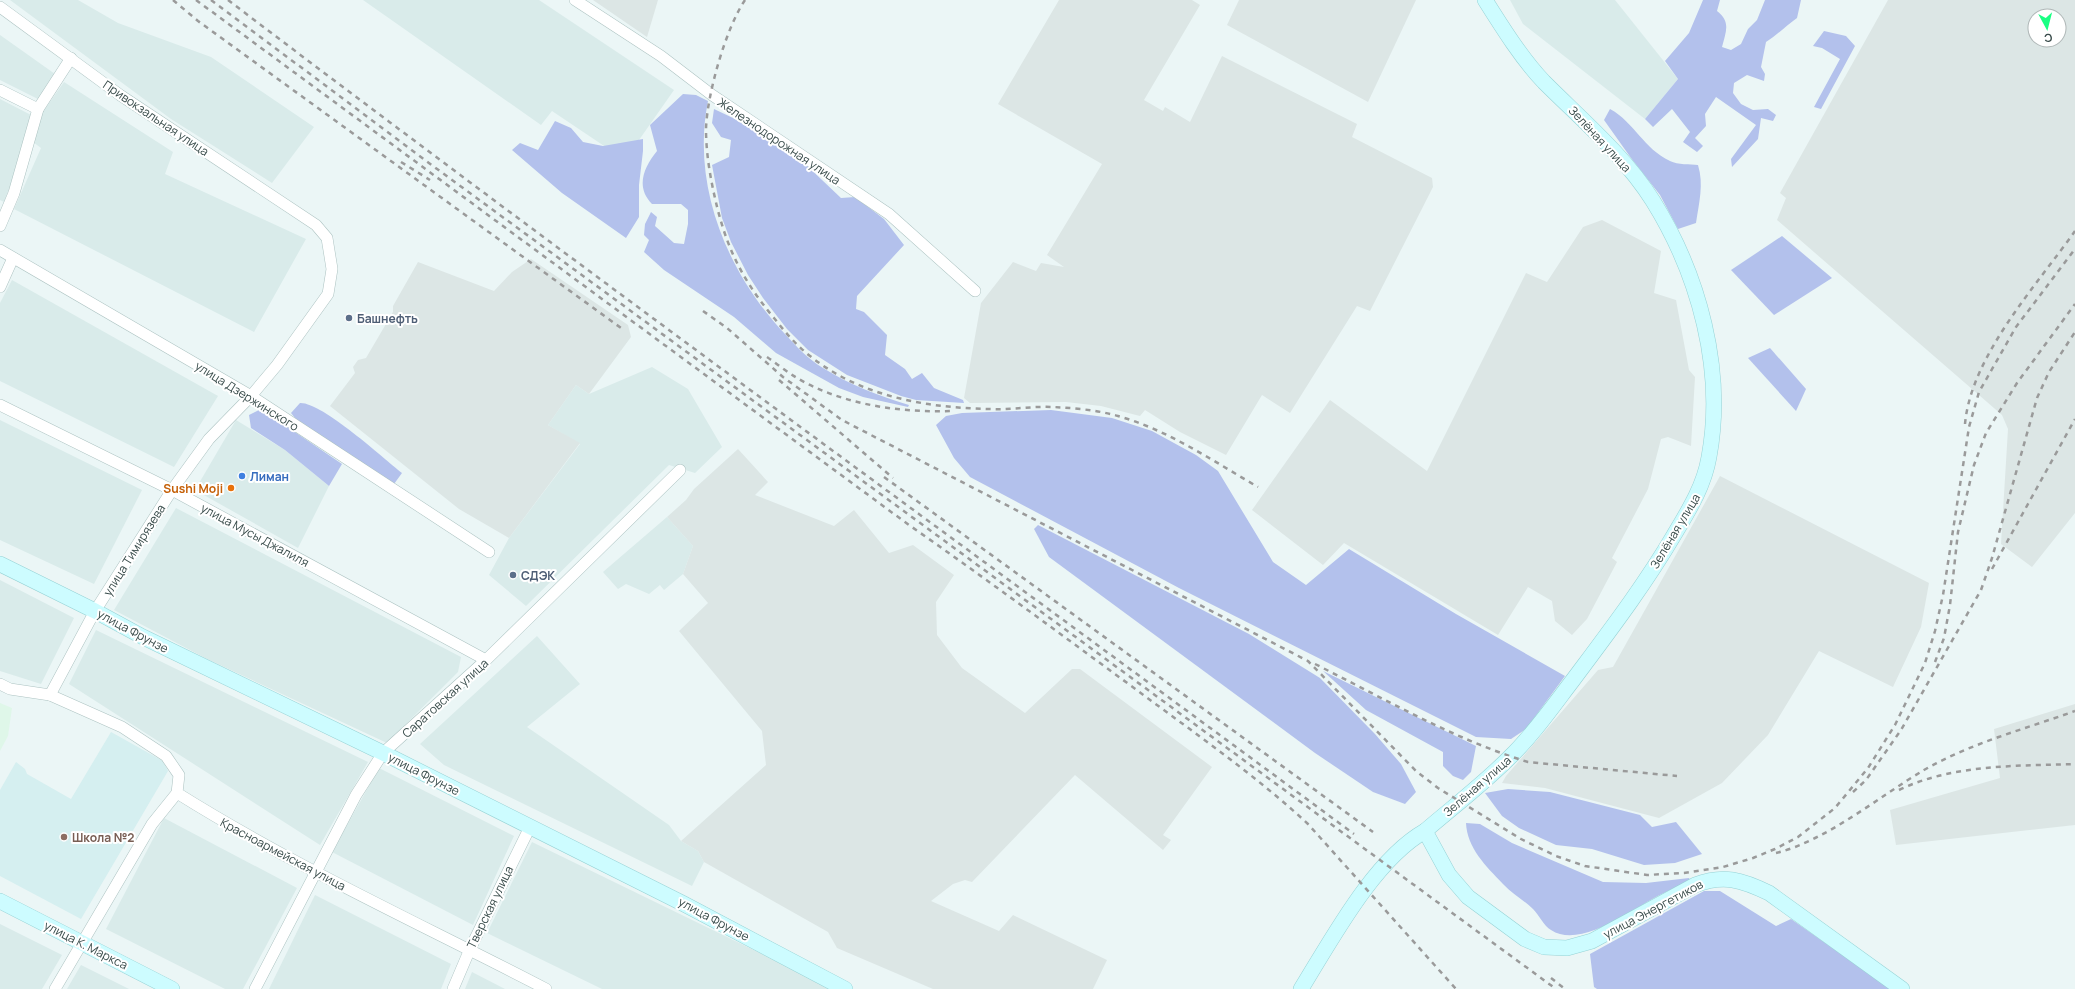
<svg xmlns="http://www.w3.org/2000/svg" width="2075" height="989" viewBox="0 0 2075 989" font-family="Manrope,sans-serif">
  <rect width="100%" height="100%" fill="#ebf6f6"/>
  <g fill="#d9ebea">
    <path d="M10,0H78L118,23L211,57L314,127L272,183L171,119Z"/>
    <path d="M363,0H539L674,90L625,160L552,111L541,125Z"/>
    <path d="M1510,0H1615L1678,79L1645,119L1523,24Z"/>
    <path d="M0,35L55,74L38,99L0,80Z"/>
    <path d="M64,82L173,152L165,174L306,239L254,332L14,209L41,148L33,142L38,119Z"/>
    <path d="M0,99L31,115L15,173L4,202L0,200Z"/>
    <path d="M12,280L218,396L174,467L0,381V303Z"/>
    <path d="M652,367L688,389L722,447L695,473L669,465L526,606L489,575L509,538L580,444L548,425L576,385L589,394Z"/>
    <path d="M0,420L142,490L94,584L0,540Z"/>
    <path d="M236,420L285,450L329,486L298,548L195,490Z"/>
    <path d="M176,508L461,657L458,672L387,743L207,659L114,610Z"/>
    <path d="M667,517L693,546L683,574L664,590L660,585L649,594L626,584L618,589L603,572Z"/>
    <path d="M0,580L74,618L41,684L0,671Z"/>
    <path d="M96,630L368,762L320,845L69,684Z"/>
    <path d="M537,636L580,684L527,727L669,825L681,841L698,851L704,862L692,886L444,765L420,744Z"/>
    <path d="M379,768L514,836L473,925L332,852Z"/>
    <path d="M164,818L297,888L243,989H225L106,929Z"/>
    <path d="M532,842L834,989H602L487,933Z"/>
    <path d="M315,895L451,964L441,989H269Z"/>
    <path d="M0,924L62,955L42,989H0Z"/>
    <path d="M81,965L129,989H67Z"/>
    <path d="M472,972L505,989H465Z"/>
  </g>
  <g fill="#dce6e5" fill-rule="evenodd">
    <path d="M593,0H658L647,37Z"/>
    <path d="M1059,0H1192L1200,5L1144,100L1163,111L1165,107L1190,122L1222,56L1357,124L1352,137L1432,178L1433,187L1370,311L1357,306L1290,413L1262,395L1226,455L1180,432L1145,410L1140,416L1101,406L1066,402L970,403L964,398L981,303L1013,262L1036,271L1041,263L1064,267L1047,255L1102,164L998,104Z"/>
    <path d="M1239,0H1416L1368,102L1227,25Z"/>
    <path d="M1888,0H2075V513L2032,567L2001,544L2008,429L2002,415L1777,220L1786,198L1780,193ZM2035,16H2059V40H2035Z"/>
    <path d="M1602,220L1661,251L1654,293L1676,300L1689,370L1695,377L1691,446L1668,437L1661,439L1648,489L1612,558L1617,562L1587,619L1572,635L1555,621L1552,601L1528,587L1498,635L1344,543L1323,565L1252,510L1330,400L1427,471L1526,273L1547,282L1583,227Z"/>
    <path d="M531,259L628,325L631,337L589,394L576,385L548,425L580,443L509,538L459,509L330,406L355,373L353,367L358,360L366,358L393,312V306L418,262L494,291L512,272Z"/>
    <path d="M738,449L768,482L755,495L834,526L854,510L889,553L913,545L954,575L936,602L937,635L962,668L1025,713L1072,669H1080L1212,767L1163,835L1171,840L1163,850L1075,775L972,882L965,880L953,884L931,901L999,931L1013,915L1107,960L1093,989H933L837,948L828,932L704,862L698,851L681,841L766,765L762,731L679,631L708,603L683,574L693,546L667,517L686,500L694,489Z"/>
    <path d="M1720,476L1929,583L1921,627L1893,687L1819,651L1768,735L1722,783L1659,818L1545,788L1502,783L1506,776L1598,670L1613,667Z"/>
    <path d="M2075,704V825L1896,845L1890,810L2000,778L1994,729Z"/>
  </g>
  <path fill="#d5eff0" d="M111,732L163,761L168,771L81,919L0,876V790L16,762L25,769L27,774L71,799Z"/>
  <path fill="#dff7e9" d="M0,703L12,708L8,736L0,751Z"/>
  <g fill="#b3c1ec">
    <path d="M1703,0H1720L1717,11C1731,22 1726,31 1722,47L1731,50L1741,44L1748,29L1757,20L1765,0H1801L1797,18C1786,26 1777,35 1766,42L1761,67L1765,74L1764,81L1747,75L1734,83L1733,93L1741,104L1753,110L1768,109L1776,115L1773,121L1761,118L1758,139L1732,167L1731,159L1756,125L1716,97L1705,114L1706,126L1695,138L1703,146L1697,152L1683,142L1690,132L1672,109L1653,127L1645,119L1678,79L1665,61L1689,33Z"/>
    <path d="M1824,31L1846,36L1855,46L1821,109L1814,107L1840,59L1822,48L1813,46Z"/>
    <path d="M683,94L696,95L708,101C691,185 727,273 785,334C796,346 808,359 823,368C850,385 879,396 909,405L908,407L863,397L839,388L776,353L734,317L664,270L644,252L649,240L644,235L645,224L651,212L657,217L655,226L674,243L684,244L688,224V210L681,204H652C635,187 644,167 657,151L650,125Z"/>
    <path d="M714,109L733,118L802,161L841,198L855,197L884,219L904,245L857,296L856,309L864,312L887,335L885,355L905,369L912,379L922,373L934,388L963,400L964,403L916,400L901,396L847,375L808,350L787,329L763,298L748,275L731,242L722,218L712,165L729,157L731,140L721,137L712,123Z"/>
    <path d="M1610,109C1634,122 1644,149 1670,161C1678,165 1690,164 1698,165C1704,184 1699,203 1696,223L1678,229L1660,195L1631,158L1604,120Z"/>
    <path d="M555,121L571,128L583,142L603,146L643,139V151L639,185V217L626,238L562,193L512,150L520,143L538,150Z"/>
    <path d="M1782,236L1832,278L1774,315L1731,270Z"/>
    <path d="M1770,348L1806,389L1796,411L1748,358Z"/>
    <path d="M300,403C322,402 383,458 402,473L394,484L299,423L291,413Z"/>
    <path d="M261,409L342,464L329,486L285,450L251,428L249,415Z"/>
    <path d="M1051,410L1112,418L1152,431L1196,455L1218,471L1273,562L1306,585L1349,549L1456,614L1565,676L1526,729L1511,739L1476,737L1179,588L970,477L954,458L936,425L946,416L962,413Z"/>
    <path d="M1038,525L1249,634L1320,678L1375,734L1401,764L1416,792L1405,804L1373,792L1315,753L1049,557L1034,529Z"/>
    <path d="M1323,671L1476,746L1471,772L1463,780L1453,776L1443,766V752L1366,710Z"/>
    <path d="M1508,789L1550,792L1640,815L1652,827L1676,822L1702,854L1675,863L1644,865L1592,849L1556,845L1519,828L1502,816L1485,793Z"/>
    <path d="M1466,823L1480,824L1512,843L1603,882L1646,883L1689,878L1691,882C1684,885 1675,887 1668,891C1639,903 1583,951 1551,930C1544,926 1539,915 1533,909C1524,900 1512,894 1503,884C1486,866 1467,848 1466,823Z"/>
    <path d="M1704,891H1720L1776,926L1791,919L1891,989H1597L1594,987L1590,954Z"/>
  </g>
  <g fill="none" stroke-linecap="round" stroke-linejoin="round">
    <defs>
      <g id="street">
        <path d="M575,0L661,56L712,95L889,214L975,291"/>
        <path d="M0,7L120,95L316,225L327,238L332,269L328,294L277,365L251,396L209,439L172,490L95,611L50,695L10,689L0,684"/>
        <path d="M0,90L38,109"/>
        <path d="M0,226L14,193L38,109L71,58"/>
        <path d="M0,250L251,396L489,552"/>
        <path d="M0,287L13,258"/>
        <path d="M0,405L172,490L486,660"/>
        <path d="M50,695L122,727L166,756L179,775L177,793C295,867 423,925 546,989"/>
        <path d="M55,989L152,824L177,793"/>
        <path d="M255,989L356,795L383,753L486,660L680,470"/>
        <path d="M453,989L470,949L530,827"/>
      </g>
      <g id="secondary">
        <path d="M0,564L95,611L143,637L383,753L684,904L845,989"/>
        <path d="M1425,831L1449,875L1468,897L1525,939L1544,947L1567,948L1592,941L1695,885C1724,874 1742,880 1769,893L1902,989"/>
        <path d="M0,901L172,989"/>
        <path d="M1301,989C1332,939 1374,860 1425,831C1453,807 1483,784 1509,758C1533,735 1553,706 1573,680C1608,633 1644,586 1674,535C1689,510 1704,486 1709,457C1725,370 1699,275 1653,201C1624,155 1582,120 1544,82C1522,59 1502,27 1485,0"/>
      </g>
    </defs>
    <use href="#street" stroke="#adc3c2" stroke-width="12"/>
    <use href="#secondary" stroke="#96d2d5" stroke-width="16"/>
    <use href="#street" stroke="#fff" stroke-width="11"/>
    <use href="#secondary" stroke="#cdfcff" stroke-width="15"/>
    <g stroke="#9a9a9a" stroke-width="2.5" stroke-dasharray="5 5" stroke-linecap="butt">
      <path d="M173,0L198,21L621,328"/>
      <path d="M196,0L909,525C985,578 1059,633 1134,688C1193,732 1254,774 1308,824L1456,989"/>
      <path d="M211,0L433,166L1556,989"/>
      <path d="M228,0C600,283 978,556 1354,834"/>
      <path d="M745,0C726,28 707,94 706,129C706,149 709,170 713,189C724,242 739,276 774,318C785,332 796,345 810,356C861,397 928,408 991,409C1012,410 1032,406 1053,407C1074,408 1097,410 1118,416C1168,430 1213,461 1258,487"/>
      <path d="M401,162L430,180"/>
      <path d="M703,311L727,328L783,377L842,420L1308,661L1416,771L1438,788L1521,839L1556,856L1585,866L1647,875L1684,873L1723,867L1753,858L1775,849L1798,837L1835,808L1868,768L1895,725L1925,663L1935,631L1943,595L1969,427L1979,392L2016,327L2075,249"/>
      <path d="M767,357C777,364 787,372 797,378C843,405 901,413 953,411"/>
      <path d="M779,380L893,478"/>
      <path d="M1965,424C1971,356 2037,285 2075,231"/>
      <path d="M884,477L1373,832"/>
      <path d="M1992,569L2075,419"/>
      <path d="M1935,662L1944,638L1950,605L1958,532L1974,465L1986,433L2017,383L2075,304"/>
      <path d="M1315,664C1385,699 1453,739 1528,762L1677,776"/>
      <path d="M1899,790C1953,764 2017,766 2075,764"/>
      <path d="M1853,792L1866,780L1901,730L1981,590L1992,558L2037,398L2049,372L2075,332"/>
      <path d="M1776,853C1826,841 1880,796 1924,770C1971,743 2025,729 2075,711"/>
      <path d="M1551,978L1565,989"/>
    </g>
  </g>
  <g fill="#5c6f8a" stroke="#fff" stroke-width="1.5">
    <circle cx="349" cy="318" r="4"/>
    <circle cx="513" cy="575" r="4"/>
  </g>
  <circle fill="#3f7fe0" stroke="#fff" stroke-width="1.5" cx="242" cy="476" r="4"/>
  <circle fill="#e8710a" stroke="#fff" stroke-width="1.5" cx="231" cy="488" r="4"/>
  <circle fill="#8d6e63" stroke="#fff" stroke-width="1.5" cx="64" cy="837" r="4"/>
  <g text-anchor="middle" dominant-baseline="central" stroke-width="4" stroke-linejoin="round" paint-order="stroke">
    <g font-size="12" fill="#384b4a" stroke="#fff">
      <text transform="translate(156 118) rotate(34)">Привокзальная улица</text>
      <text transform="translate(1600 139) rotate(47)">Зелёная улица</text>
      <text transform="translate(779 141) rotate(34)">Железнодорожная улица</text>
      <text transform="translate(247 396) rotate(32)">улица Дзержинского</text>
      <text transform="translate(1675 531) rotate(-59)">Зелёная улица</text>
      <text transform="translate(255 535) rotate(28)">улица Мусы Джалиля</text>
      <text transform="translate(134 550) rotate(-58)">улица Тимирязева</text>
      <text transform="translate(133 631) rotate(28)">улица Фрунзе</text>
      <text transform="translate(445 698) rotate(-42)">Саратовская улица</text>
      <text transform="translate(424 774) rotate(27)">улица Фрунзе</text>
      <text transform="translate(1477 786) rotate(-41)">Зелёная улица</text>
      <text transform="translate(283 854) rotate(28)">Красноармейская улица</text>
      <text transform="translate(490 907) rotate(-64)">Тверская улица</text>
      <text transform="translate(1653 909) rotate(-28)">улица Энергетиков</text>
      <text transform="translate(714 919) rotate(28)">улица Фрунзе</text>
      <text transform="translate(86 945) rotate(27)">улица К. Маркса</text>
    </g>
    <g font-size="12" font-weight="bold" fill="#4e5e75" stroke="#fff" text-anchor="start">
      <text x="357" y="318">Башнефть</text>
      <text x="521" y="575">СДЭК</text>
    </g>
    <g font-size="12" font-weight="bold" fill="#366cbe" stroke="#fff" text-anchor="start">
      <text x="250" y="476">Лиман</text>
    </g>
    <g font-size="12" font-weight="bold" fill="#c56008" stroke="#fff" text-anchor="end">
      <text x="223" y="488">Sushi Moji</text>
    </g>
    <g font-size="12" font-weight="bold" fill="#785e54" stroke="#fff" text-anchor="start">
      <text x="72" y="837">Школа №2</text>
    </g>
  </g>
  <g transform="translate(2047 28) rotate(173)"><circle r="19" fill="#ffffff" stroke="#afb7b7"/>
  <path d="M0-3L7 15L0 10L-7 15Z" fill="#1aff83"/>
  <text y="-6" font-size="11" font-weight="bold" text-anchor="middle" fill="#384b4a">С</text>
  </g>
</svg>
